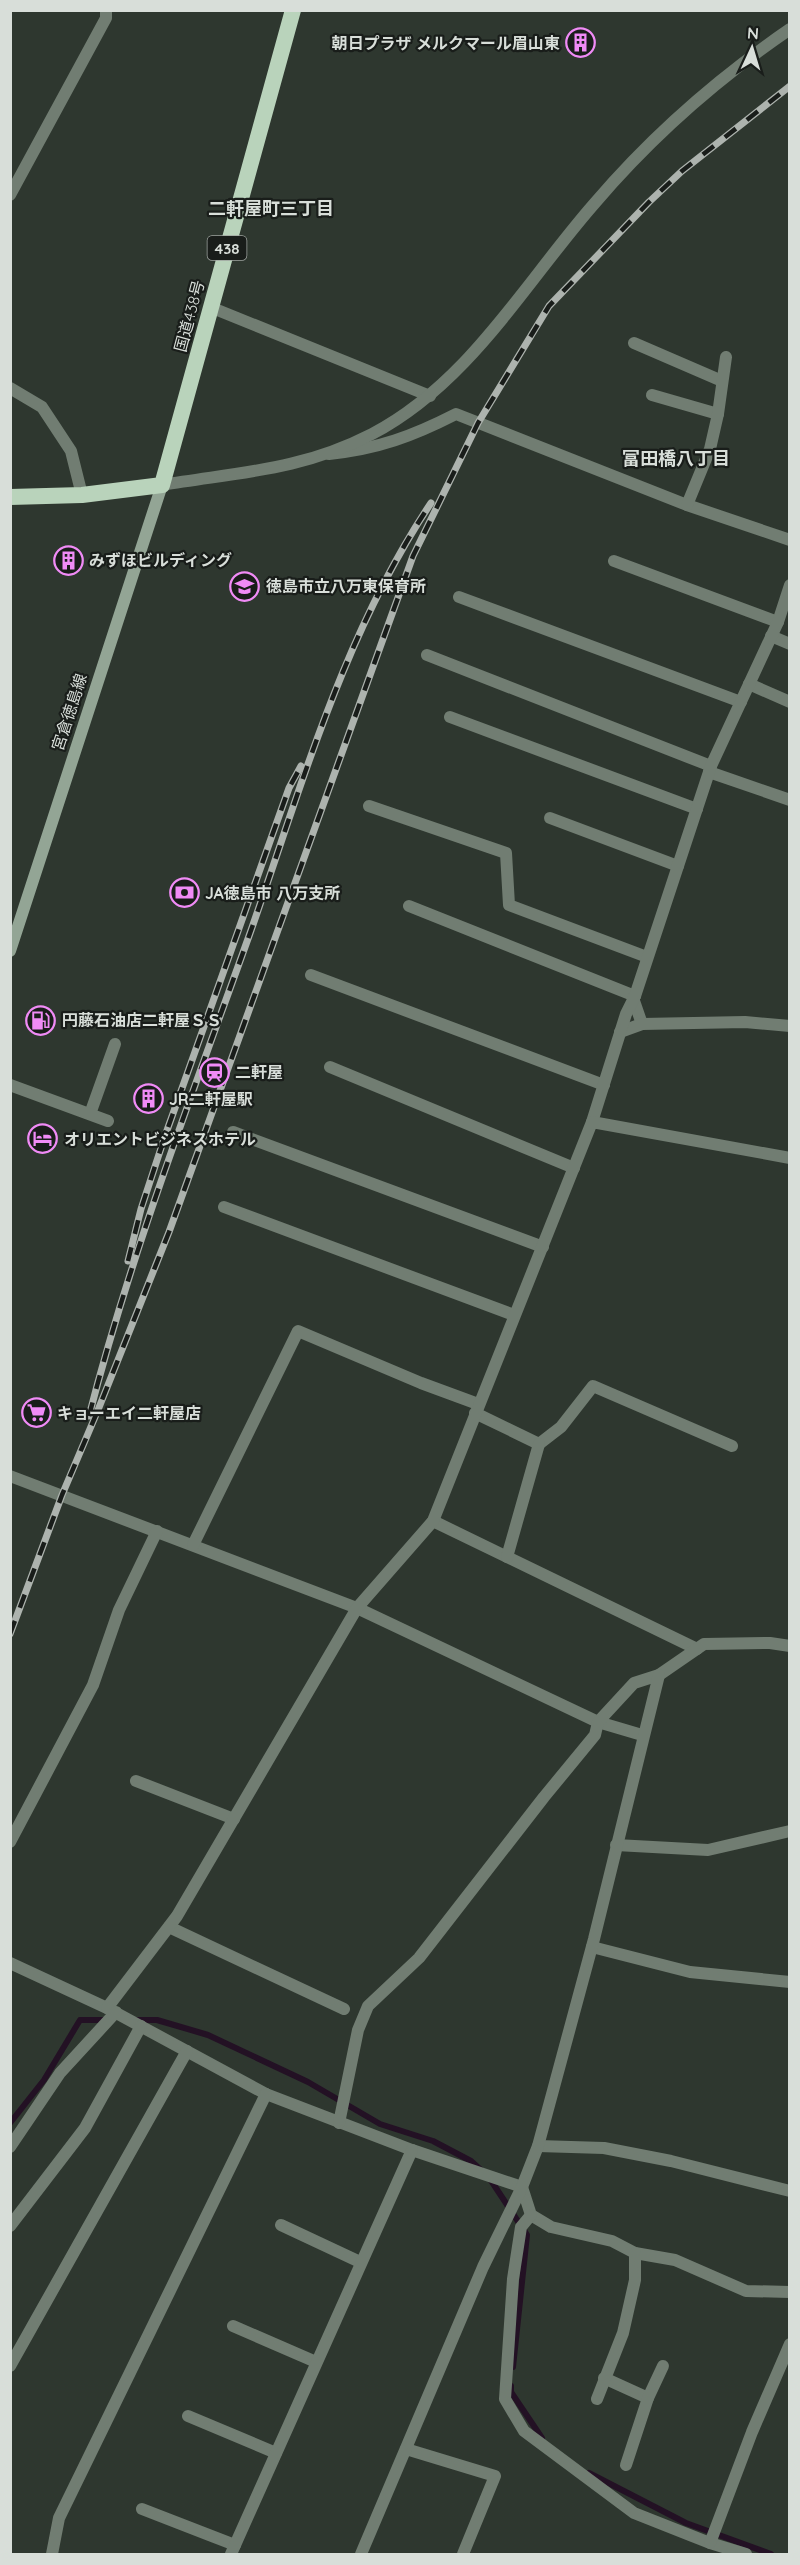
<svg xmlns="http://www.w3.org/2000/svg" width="800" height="2565" viewBox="0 0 800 2565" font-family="Quicksand,'Noto Sans JP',sans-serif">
  <rect width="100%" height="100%" fill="#2e372f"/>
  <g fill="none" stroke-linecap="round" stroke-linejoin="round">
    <g stroke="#231124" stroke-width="6">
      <path d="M136,2020H157L208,2035L308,2082L380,2124L433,2141L471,2161L481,2170"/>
      <path d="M10,2123L44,2080L80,2020H108"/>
      <path d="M490,2179L527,2235L513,2367"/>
      <path d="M511,2386V2392L542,2438"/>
      <path d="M589,2473L686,2523L771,2554"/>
    </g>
    <g stroke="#717d72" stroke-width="12">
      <path d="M10,195L106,18V10"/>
      <path d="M210,307L430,396"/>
      <path d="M634,343L722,381"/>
      <path d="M10,388L42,407L71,451L82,495"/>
      <path d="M652,395L718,414"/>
      <path d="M329,454C378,449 413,436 456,414L687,505L790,540"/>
      <path d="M687,505L710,449L718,414L726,357"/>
      <path d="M614,561L778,622"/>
      <path d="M459,597L741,702"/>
      <path d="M771,636L790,644"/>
      <path d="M427,655L711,766"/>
      <path d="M749,684L790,702"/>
      <path d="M450,717L697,809"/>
      <path d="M709,772L790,800"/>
      <path d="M369,806L506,853L509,905L647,957"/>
      <path d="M550,818L678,866"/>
      <path d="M409,906L635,996"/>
      <path d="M311,975L604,1085"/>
      <path d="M633,998L642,1024"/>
      <path d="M620,1032L642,1024L745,1022L790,1026"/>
      <path d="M330,1067L574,1168"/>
      <path d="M90,1114L115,1044"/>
      <path d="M592,1122L626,1014L635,996L711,766L778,622L790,585"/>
      <path d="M233,1132L543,1247"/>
      <path d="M224,1207L514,1315"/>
      <path d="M475,1413L539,1444L561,1427L593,1386L732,1446"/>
      <path d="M10,1476L357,1608L598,1722L642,1735"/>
      <path d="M433,1521L697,1649"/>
      <path d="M193,1545L298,1331L421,1383L478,1404"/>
      <path d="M507,1557L539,1444"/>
      <path d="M136,1781L234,1819"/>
      <path d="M10,1842L93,1685L119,1610L157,1531"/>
      <path d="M616,1845L708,1850L790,1831"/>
      <path d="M169,1927L344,2009"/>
      <path d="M592,1947L690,1972L790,1982"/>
      <path d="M10,1963L107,2008L266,2094L412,2150L522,2187"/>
      <path d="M107,2008L177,1916L357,1608L433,1521L592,1122L790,1158"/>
      <path d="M339,2123L358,2030L368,2006L419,1958L544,1797L595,1735L598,1722L634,1683L659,1675L704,1644L770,1643L790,1646"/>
      <path d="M538,2146L604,2148L671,2161L790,2191"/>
      <path d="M10,2147L60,2073L116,2012"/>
      <path d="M522,2187L531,2215L551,2227L612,2241L635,2253L675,2260L746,2291L790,2292"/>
      <path d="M531,2215L521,2227L513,2279L505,2399L524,2431L634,2513L710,2543L746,2554"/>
      <path d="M281,2225L360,2262"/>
      <path d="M10,2226L85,2128L141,2026"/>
      <path d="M233,2326L316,2362"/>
      <path d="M10,2366L187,2051"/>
      <path d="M604,2378L648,2398"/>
      <path d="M597,2399L623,2333L635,2280V2253"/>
      <path d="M188,2416L276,2453"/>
      <path d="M406,2449L495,2476L463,2554"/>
      <path d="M626,2465L648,2398L663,2366"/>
      <path d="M142,2509L235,2545"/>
      <path d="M710,2543L752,2432L790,2344"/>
      <path d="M52,2554L59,2518L266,2094"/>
      <path d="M231,2554L412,2150"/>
      <path d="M361,2554L483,2267L522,2187L538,2146L594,1939L659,1675"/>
    </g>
    <g stroke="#717d72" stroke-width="12">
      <path d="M162,485C239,472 300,471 372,434C469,383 524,284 594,204C651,137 717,79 790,29"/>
      <path d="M10,1085L108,1121"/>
    </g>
    <path stroke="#93a595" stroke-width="12" d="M10,951L162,485"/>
    <path stroke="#b9d3bb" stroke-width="16" d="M10,497L82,495L162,485L293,10"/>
    <defs>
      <g id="rail">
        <path d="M128,1261L141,1209L165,1136L289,788L301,766"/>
        <path d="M89,1416C131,1253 192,1095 249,936C301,789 343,634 431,503"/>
        <path d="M10,1634L62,1495L98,1410L169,1232L413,556L478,423L549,306L649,202L682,171L790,86"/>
      </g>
    </defs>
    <use href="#rail" stroke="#adb3ae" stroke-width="7"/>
    <use href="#rail" stroke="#191d1a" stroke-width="4.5" stroke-dasharray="14" stroke-linecap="butt"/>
  </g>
  <defs>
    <symbol id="building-ring" viewBox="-11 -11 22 22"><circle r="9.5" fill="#191d1a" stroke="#f08bf6" stroke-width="1.5"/><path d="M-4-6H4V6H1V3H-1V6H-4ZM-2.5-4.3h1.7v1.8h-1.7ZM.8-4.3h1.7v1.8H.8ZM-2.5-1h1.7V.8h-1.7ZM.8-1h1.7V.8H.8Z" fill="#f08bf6"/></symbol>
    <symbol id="school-ring" viewBox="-11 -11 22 22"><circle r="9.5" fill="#191d1a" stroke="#f08bf6" stroke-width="1.5"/><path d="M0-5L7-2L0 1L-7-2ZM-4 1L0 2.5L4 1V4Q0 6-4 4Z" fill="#f08bf6"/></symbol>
    <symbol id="bank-ring" viewBox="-11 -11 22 22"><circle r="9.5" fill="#191d1a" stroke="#f08bf6" stroke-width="1.5"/><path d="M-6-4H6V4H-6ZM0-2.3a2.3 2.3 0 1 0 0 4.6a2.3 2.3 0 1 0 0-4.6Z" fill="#f08bf6"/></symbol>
    <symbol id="fuel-ring" viewBox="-11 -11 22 22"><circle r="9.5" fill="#191d1a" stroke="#f08bf6" stroke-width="1.5"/><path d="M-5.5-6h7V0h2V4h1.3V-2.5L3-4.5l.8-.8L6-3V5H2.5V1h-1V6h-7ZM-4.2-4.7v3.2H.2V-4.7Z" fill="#f08bf6"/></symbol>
    <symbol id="station-ring" viewBox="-11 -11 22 22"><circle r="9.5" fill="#191d1a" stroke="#f08bf6" stroke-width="1.5"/><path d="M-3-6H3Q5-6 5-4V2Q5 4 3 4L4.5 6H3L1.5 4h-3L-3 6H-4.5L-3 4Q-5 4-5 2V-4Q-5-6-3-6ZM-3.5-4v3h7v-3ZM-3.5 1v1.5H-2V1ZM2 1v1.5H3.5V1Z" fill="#f08bf6"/></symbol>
    <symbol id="hotel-ring" viewBox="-11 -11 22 22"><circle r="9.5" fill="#191d1a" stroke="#f08bf6" stroke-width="1.5"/><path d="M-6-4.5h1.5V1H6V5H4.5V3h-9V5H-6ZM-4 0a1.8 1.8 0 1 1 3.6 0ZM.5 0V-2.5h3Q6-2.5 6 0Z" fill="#f08bf6"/></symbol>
    <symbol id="supermarket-ring" viewBox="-11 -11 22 22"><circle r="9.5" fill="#191d1a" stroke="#f08bf6" stroke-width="1.5"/><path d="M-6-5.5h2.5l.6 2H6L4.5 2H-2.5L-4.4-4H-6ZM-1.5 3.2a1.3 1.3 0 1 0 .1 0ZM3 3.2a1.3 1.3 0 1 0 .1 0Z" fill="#f08bf6"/></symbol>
  </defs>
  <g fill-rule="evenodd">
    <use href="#building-ring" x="564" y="26" width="33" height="33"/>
    <use href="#building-ring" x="52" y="544" width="33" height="33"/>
    <use href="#school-ring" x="228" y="570" width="33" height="33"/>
    <use href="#bank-ring" x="168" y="876" width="33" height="33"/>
    <use href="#fuel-ring" x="24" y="1004" width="33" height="33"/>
    <use href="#station-ring" x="198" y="1056" width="33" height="33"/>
    <use href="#building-ring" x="132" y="1082" width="33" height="33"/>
    <use href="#hotel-ring" x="26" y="1122" width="33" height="33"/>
    <use href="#supermarket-ring" x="20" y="1396" width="33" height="33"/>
  </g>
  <g text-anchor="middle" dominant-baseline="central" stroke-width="4.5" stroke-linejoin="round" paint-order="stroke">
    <rect fill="#191d1a" stroke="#9fa4a0" stroke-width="1.5" x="207.5" y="236" width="39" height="24" rx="4.5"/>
    <g font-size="15" font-weight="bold" fill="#d8ded9">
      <text x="227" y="248">438</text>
    </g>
    <g font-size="16" font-weight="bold" fill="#d8ded9" stroke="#191d1a" text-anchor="start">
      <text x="560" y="43" text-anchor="end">朝日プラザ メルクマール眉山東</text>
      <text x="89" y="560">みずほビルディング</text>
      <text x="266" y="586">徳島市立八万東保育所</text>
      <text x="205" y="893">JA徳島市 八万支所</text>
      <text x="62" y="1020">円藤石油店二軒屋ＳＳ</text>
      <text x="235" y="1072">二軒屋</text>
      <text x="169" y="1099">JR二軒屋駅</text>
      <text x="64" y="1139">オリエントビジネスホテル</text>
      <text x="57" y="1413">キョーエイ二軒屋店</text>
    </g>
    <g font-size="16" fill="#d8ded9" stroke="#191d1a">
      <text transform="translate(189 316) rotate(-75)">国道438号</text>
      <text transform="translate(69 712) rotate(-72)">宮倉徳島線</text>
    </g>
    <g font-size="18" font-weight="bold" fill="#d8ded9" stroke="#191d1a">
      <text x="271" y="208">二軒屋町三丁目</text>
      <text x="676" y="458">富田橋八丁目</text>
    </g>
  </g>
  <rect width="800" height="2565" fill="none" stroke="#d8ded9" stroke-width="24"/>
  <g transform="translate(752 48) rotate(4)" stroke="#191d1a" stroke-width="4.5" paint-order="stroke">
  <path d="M0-4.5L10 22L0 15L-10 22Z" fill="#d8ded9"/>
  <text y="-9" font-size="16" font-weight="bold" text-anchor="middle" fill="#d8ded9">N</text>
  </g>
</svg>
